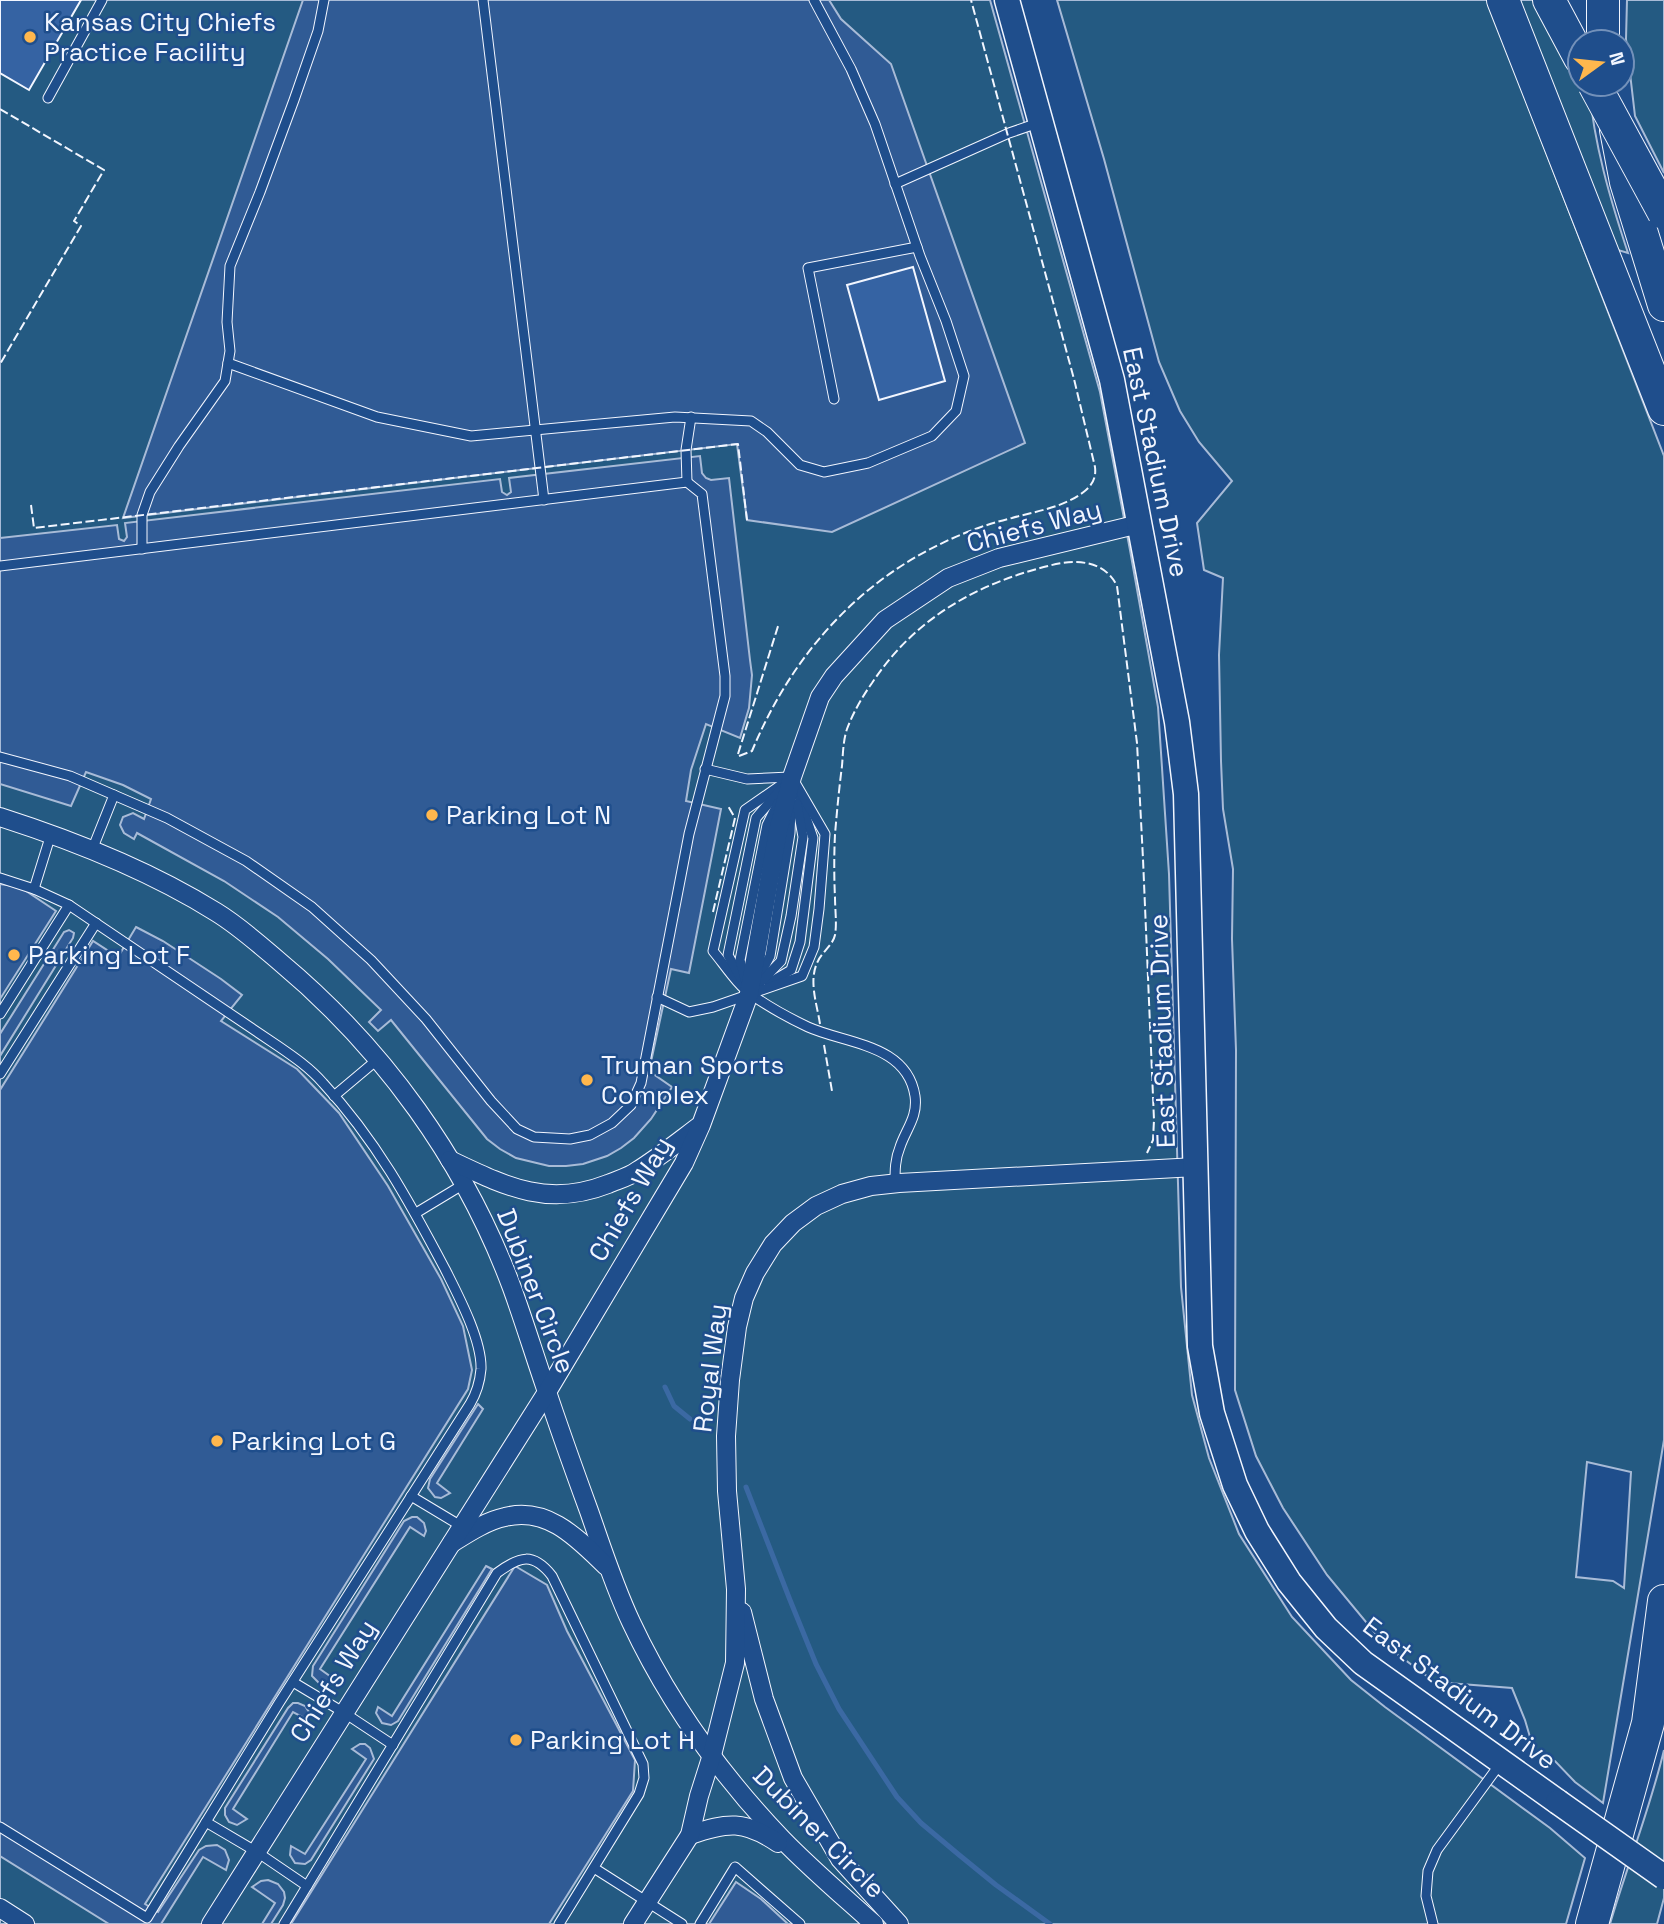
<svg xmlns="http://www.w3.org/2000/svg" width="1664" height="1924" viewBox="0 0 1664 1924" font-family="'Space Grotesk',sans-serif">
  <rect width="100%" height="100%" fill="#1f4e8c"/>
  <g fill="#245a82" stroke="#a8bbd7" stroke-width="2" fill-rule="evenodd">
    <path d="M0,0H990L1100,392L1130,550L1158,707L1169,874L1181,1287L1192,1395L1209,1458L1239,1534L1292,1617L1351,1680L1385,1707L1550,1828L1585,1858L1566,1924H0Z"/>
    <path d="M1057,0H1487L1664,456V1440L1603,1803L1575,1782L1555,1761L1535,1754L1525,1720L1512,1688L1435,1682L1385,1645L1327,1575L1283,1508L1256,1456L1235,1390L1236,1050L1232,939L1233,869L1223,809L1221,761L1219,655L1223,578L1204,570L1197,523L1232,481L1199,442L1180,411L1159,362L1104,159ZM1587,1462L1631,1472L1624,1588L1613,1581L1576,1577Z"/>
    <path d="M1513,0H1540L1580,72V84L1589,87C1594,144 1610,199 1628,253L1611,248Z"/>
    <path d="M1627,0H1664V173L1635,116L1626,39Z"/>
    <path d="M1664,1750V1898L1657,1924H1610C1627,1866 1650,1809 1664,1750Z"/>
  </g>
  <g fill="#305b95" stroke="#a8bbd7" stroke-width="2">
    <path d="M303,0H829L841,19L891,64L1025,443L832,532L747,520L737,444L123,518Z"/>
    <path d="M700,456L702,473L706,478L711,480L729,478L750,660L752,675L749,708L740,738L706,724L691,770L686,801L721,809L689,973L671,969L649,1071L672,1087L651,1119L634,1138L621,1148L607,1156L583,1164L566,1166H549L516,1158L500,1149L487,1139L391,1020L378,1031L369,1022L381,1010L328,959L278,917L224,881L137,833L134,839L124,833L120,825L123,817L133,813L144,819L151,799L123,785L86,772L71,806L0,784V538L117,525L119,539L124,541L127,537L125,523L500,479L502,492L507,495L511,492L509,478Z"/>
    <path d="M0,884L20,887L56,911L0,999Z"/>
    <path d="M136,927L163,941L221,979L242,995L221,1021L297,1069L339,1113L388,1186L441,1279L463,1326L472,1370L468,1389L145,1904L158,1912L199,1850L206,1846L217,1845L225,1850L229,1860L226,1870L203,1857L161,1924H109L0,1856V1090L93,941L118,957Z"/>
    <path d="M69,930L74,933L73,938L0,1056V1034L64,932Z"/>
    <path d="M478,1404L483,1409L437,1483L450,1493L441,1498L435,1497L428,1488L430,1479Z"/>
    <path d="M412,1517H417L424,1523L426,1531L424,1536L410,1527L320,1669L334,1679L326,1684L319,1683L312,1676L313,1666L404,1521Z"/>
    <path d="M486,1566L492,1569L398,1721L391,1725L382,1723L376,1713L378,1707L392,1716Z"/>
    <path d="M515,1566L547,1585L567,1631L635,1760L633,1791L549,1924H291Z"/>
    <path d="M293,1703H298L305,1706L309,1712L308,1720L293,1712L233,1809L247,1819L237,1825L229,1822L225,1815V1808L288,1708Z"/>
    <path d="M360,1744H365L370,1748L374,1759L311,1860L305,1864L295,1863L290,1855L291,1846L305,1854L366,1759L352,1749Z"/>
    <path d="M268,1880L278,1884L284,1892L285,1898L283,1905L271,1924H262L275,1903L252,1887L261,1881Z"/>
    <path d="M736,1882L761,1899L788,1924H709Z"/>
  </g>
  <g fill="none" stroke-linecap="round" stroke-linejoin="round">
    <g stroke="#3b69a3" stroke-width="5">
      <path d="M665,1387L674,1406L690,1419"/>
      <path d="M746,1487L790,1600L816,1664L839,1709L897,1797L921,1823L958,1854L996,1885L1050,1924"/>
    </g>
  </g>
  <g fill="#3563a3" stroke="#f2f6ff" stroke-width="2">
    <path d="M0,0H81L29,90L0,73Z"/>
    <path d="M913,267L945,381L879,400L847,285Z"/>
  </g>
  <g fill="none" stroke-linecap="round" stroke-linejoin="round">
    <defs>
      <g id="lane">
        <path d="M483,0L544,500"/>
        <path d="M48,98L102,0"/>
        <path d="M895,184L1009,133L1038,123"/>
        <path d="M228,363L377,417L471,436L675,417L751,421L767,432L800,465L824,472L868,463L932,436L956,411L964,376L946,321L920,256L875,124L851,69L814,0"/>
        <path d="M834,399L808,268L917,247"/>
        <path d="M687,482L686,450L691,417"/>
        <path d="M142,549V515L150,492L179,446L225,381L230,351L227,322L230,266L260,192L294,100L318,31L324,0"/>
        <path d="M0,566L687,482L702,494L725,676V696L689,834L641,1083L631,1105L612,1123L590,1135L570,1139L534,1137L517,1129L491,1101L426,1019L371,960L312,907L246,861L167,818L70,776L0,757"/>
        <path d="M705,769L747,779L790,777"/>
        <path d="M791,778L745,810L713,951C724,964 738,986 752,995C769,1007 789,1018 808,1027C846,1044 907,1044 915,1096C918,1117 906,1129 900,1147C895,1159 895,1170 895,1184"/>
        <path d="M92,850L114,795"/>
        <path d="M0,878L34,889L69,905L278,1046C294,1057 310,1068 323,1083C376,1140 409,1201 445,1269C458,1295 482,1340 481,1369C480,1381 476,1394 470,1404L279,1703L147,1918L0,1827"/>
        <path d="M34,889L51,834"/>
        <path d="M740,977L728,955L756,818L781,789"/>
        <path d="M745,979L740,960L767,825L778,803"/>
        <path d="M757,980L770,956L790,833L791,810"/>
        <path d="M769,983L791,970L800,942L813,838L799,797"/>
        <path d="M753,990L781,961L791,916L803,837L797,804"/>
        <path d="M657,997L689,1012L713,1007L802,976L814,947L819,909L825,834L793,779"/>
        <path d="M0,1014L69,905"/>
        <path d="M0,1074L96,923"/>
        <path d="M334,1096L378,1059"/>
        <path d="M416,1213L464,1184"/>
        <path d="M411,1496L461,1526"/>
        <path d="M293,1682L343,1712L393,1745"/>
        <path d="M206,1822L257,1852L307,1886"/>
        <path d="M594,1868L682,1924"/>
        <path d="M284,1924L497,1573C520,1556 533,1552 552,1576L643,1764L644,1778L639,1794L559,1924"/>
        <path d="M700,1924L735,1867L800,1924"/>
        <path d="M1433,1924L1426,1896L1428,1871L1437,1850L1500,1764"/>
      </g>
      <g id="street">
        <path d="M0,817C75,841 149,870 216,912C239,926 259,944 280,962C383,1048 465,1161 512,1288C524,1321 534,1354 545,1386C559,1428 574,1470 589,1511C602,1548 614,1586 631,1622C668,1701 721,1775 782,1839C811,1869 843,1896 874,1924"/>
        <path d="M450,1160C505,1186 547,1208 608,1184C617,1180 629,1177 637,1171C658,1158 678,1142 698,1127"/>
        <path d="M452,1543C468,1533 486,1521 505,1517C548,1506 578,1539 606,1566"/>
        <path d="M742,1612L764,1699L793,1778L840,1859L899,1924"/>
        <path d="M690,1835C728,1822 744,1820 778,1843"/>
        <path d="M0,1908L25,1924"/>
        <path d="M211,1924L547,1392L684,1163L701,1125L749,994L778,831L792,777L820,697L834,676L885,620L948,578L999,558L1139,524"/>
        <path d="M633,1924L690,1835L699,1796L712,1755L735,1663L736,1589L727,1491L726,1436L730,1380L737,1327L744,1298L755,1273L773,1244L793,1223L816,1206L842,1194L871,1186L899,1183L1196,1167"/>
      </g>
      <path id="secondary" d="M1007,0L1112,380L1177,722L1186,794L1200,1346L1212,1413L1235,1485L1257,1531L1289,1582L1326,1628L1363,1663L1558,1802"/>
      <g id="highway">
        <path d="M1503,0L1664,409"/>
        <path d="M1549,0L1580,58"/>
        <path d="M1603,0V42"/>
        <path d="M1616,130L1626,182L1664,305"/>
        <path d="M1592,1924L1648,1723L1664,1601"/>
      </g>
    </defs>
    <use href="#lane" stroke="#f2f6ff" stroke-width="11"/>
    <use href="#street" stroke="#f2f6ff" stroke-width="20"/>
    <use href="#secondary" stroke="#f2f6ff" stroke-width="27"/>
    <use href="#highway" stroke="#f2f6ff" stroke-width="34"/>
    <use href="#lane" stroke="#1f4e8c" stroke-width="9"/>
    <use href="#street" stroke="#1f4e8c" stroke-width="18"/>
    <use href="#secondary" stroke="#1f4e8c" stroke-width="24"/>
    <use href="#highway" stroke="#1f4e8c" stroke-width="32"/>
    <defs>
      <path id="secondary-bridge" d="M1558,1802L1664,1877"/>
      <path id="highway-bridge" d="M1594,84L1664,213"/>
    </defs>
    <use href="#secondary-bridge" stroke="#f2f6ff" stroke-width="27" stroke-linecap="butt"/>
    <use href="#highway-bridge" stroke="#f2f6ff" stroke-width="34" stroke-linecap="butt"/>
    <use href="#secondary-bridge" stroke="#1f4e8c" stroke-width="24"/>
    <use href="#highway-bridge" stroke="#1f4e8c" stroke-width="32"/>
    <g stroke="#f2f6ff" stroke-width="2" stroke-dasharray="9 3.5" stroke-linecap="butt">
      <path d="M0,109L104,170L74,221L81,226L0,364"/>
      <path d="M31,505L34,528L738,444L747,520"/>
      <path d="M738,754L779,623"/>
      <path d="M739,756L752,751C791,657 857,581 951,539C971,530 991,523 1012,518C1037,511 1066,507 1086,490C1094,483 1096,476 1095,467L1074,379L971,0"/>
      <path d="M713,912L735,818L728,806"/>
      <path d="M820,1024C817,1004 808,980 818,961C822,952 833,945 835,935C837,924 835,909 835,898C834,877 834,855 835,834C837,811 839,789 842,766C843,754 843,741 847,729C853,713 862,697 872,683C914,619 976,584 1048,566C1074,559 1104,559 1117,586L1137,743L1143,859L1154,1120L1153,1140L1147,1153"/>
      <path d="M824,1045L832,1091"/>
    </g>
  </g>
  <g fill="#ffb74d" stroke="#1f4e8c" stroke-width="2.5">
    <circle cx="30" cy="37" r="7"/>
    <circle cx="432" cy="815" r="7"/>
    <circle cx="14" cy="955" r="7"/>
    <circle cx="587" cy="1080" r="7"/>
    <circle cx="217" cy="1441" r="7"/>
    <circle cx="516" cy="1740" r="7"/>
  </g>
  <g text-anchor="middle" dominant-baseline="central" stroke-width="5" stroke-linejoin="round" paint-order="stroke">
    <g font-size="26" fill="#f2f6ff" stroke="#1f4e8c" text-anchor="start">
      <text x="44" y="22">Kansas City Chiefs<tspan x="44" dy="30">Practice Facility</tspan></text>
      <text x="446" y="815">Parking Lot N</text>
      <text x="28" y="955">Parking Lot F</text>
      <text x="601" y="1065">Truman Sports<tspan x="601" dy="30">Complex</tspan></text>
      <text x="231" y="1441">Parking Lot G</text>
      <text x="530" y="1740">Parking Lot H</text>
    </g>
    <g font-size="26" fill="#f2f6ff" stroke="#1f4e8c">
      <text transform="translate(1156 462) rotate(78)">East Stadium Drive</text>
      <text transform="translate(1034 526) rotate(-15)">Chiefs Way</text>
      <text transform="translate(1162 1031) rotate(-92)">East Stadium Drive</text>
      <text transform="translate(630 1199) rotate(-60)">Chiefs Way</text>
      <text transform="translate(536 1291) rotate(69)">Dubiner Circle</text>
      <text transform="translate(710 1368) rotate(-83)">Royal Way</text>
      <text transform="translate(333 1681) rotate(-58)">Chiefs Way</text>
      <text transform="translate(1460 1693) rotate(37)">East Stadium Drive</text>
      <text transform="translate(819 1832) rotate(45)">Dubiner Circle</text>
    </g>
  </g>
  <g transform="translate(1601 63) rotate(75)"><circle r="33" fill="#1f4e8c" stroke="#7391ba" stroke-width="2"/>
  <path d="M0-5L12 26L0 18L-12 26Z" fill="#ffb74d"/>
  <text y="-10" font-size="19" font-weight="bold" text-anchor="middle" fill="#f2f6ff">N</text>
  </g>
</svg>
